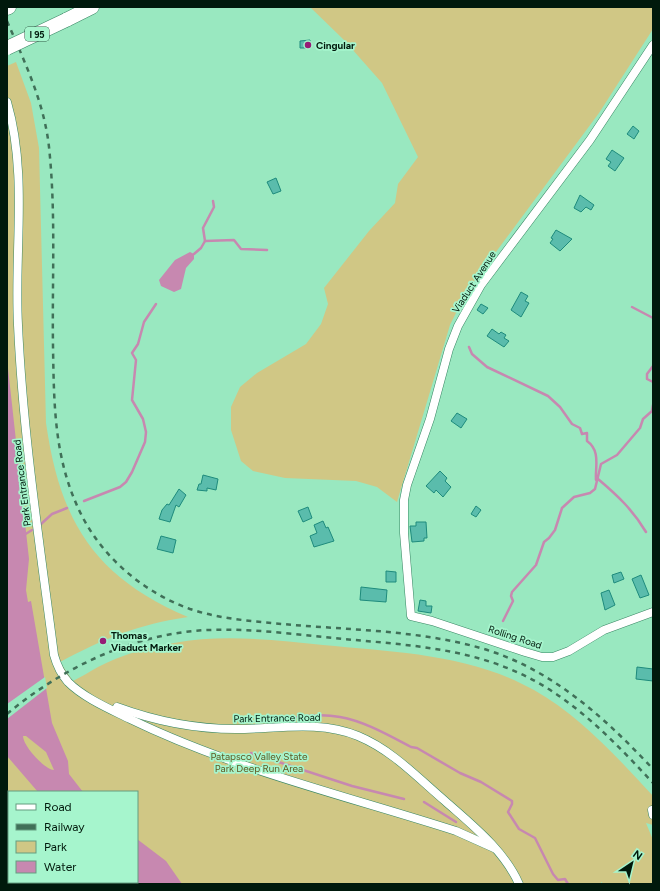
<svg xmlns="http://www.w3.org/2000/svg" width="660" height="891" viewBox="0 0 660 891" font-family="Figtree,sans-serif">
  <rect width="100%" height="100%" fill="#99e8c0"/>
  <g fill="#d0c785">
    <path d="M310,7H653V29L599,113L467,291L450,325L397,502L377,487L356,481L285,478L253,471L241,461L231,430V407L240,387L257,373L306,344L321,324L328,304L324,288L369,231L395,203L398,184L418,157L382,83L344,40Z"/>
    <path d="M16,62L31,103L39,148L46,423C60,521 94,577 188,617C139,624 103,639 60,662L73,681C81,677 89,672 98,667C121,655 148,647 174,643C222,634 274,640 323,645C395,652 470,654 534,690C580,716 617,757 653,796V825L646,823L653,840V884H604L601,882V884H88L86,882H137V792H9V859H7V66Z"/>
  </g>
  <g fill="#c788b0" fill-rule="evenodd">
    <path d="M190,252L194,254V259L186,268L181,289L174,292L161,286L159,280L175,260Z"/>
    <path d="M7,359L29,559L26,590L28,602L31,601L52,723L68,761L69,774L83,792H38L7,756ZM23,736H26L46,752L54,770C45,770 23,746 23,736Z"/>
    <path d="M137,839L166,861L182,884H127L124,882H137Z"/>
  </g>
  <path fill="#99e8c0" d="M45,677L47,688L7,719V704Z"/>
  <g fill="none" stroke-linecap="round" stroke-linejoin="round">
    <g stroke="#c788b0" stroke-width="2.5">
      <path d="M205,241L234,240L241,249L267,250"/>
      <path d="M194,254L201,248L205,241L203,228L214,207L213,201"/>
      <path d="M632,307L653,318"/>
      <path d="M469,347L472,354L487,367L548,396L560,407L572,424L580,428L582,434L587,433V441C601,451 595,467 596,480"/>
      <path d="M653,366L647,374V379L653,382"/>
      <path d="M598,479C617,495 633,510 646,532"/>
      <path d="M84,501L120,487L126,482L132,472L145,442L146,432L143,419L132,400L136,360L132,353L138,344L144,322L156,304"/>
      <path d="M41,524L52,514L67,508"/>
      <path d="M24,535L32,530"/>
      <path d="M503,621L513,601L511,596L512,592L536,565L544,542L549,538L555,530L562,508L574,497L590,493L595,489L601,464L617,455L640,428L643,419L652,411L653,405"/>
      <path d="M275,720C296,717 318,713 340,717C364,721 390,736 411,747L417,748L460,773L481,782L512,801V804L508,812L519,829L535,838L553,874L558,880L565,879L568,884"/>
      <path d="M251,753L352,786L404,799"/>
      <path d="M424,802L456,822"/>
    </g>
  </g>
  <g fill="#5abcac" stroke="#1e8b7c">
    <path d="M310,40V48H300V41Z"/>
    <path d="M633,126L639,131L634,139L627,134Z"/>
    <path d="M612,150L624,158L615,171L608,166L611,162L606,159Z"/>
    <path d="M276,178L281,191L273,194L267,182Z"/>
    <path d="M580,195L594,205L591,210L586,207L581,212L574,208Z"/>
    <path d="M556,230L572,239L560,251L550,243L553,239L551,238Z"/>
    <path d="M521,292L528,296L525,301L529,303L521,317L511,310Z"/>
    <path d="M481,304L488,308L483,314L477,310Z"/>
    <path d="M492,329L499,334L501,332L506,335L504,338L509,341L504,347L487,336Z"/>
    <path d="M457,413L467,419L461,428L451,421Z"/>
    <path d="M440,471L447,478L445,481L451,487L443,497L436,490L434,493L426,486Z"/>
    <path d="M203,475L218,479L216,490L207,488V491L197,490L199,484H201Z"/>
    <path d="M179,489L186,495L179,507L176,505L170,522L159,519L162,510L167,504L169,505Z"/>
    <path d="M476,506L481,510L476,517L471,514Z"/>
    <path d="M308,507L312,518L303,522L298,511Z"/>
    <path d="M323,521L326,528L328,527L334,541L314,547L310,536L317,533L314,525Z"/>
    <path d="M416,522H426L427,538H424V541L412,542L410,526H416Z"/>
    <path d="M161,536L176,540L173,553L157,549Z"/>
    <path d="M386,571L396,572V582H386Z"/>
    <path d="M621,572L624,579L614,583L612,575Z"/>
    <path d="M641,575L649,595L640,598L632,579Z"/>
    <path d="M361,587L387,590L386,602L360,600Z"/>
    <path d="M609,590L615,605L605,610L601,593Z"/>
    <path d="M420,600L426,601V606H432L431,613L418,611Z"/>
    <path d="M637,667L653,669V681L636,679Z"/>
  </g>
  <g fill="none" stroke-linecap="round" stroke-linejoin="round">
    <defs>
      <g id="street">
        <path d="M653,45L590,140L481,285L458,326L449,349L430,419L407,485L404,500V533L411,616L432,621L525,652L542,657H553L569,651L604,630L653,612"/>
        <path d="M7,102C28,174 14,251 18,325C23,436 40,546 54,655C57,666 61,674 68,682C84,698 110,709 130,719C233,769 347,796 456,831L494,848"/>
        <path d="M117,707C155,721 196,729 236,729C277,729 319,720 358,736C392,750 418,778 445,801C472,825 504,850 519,884"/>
        <path d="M652,810L653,815"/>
      </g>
      <g id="highway">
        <path d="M7,8L9,7"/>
        <path d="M66,20L92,7"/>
      </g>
    </defs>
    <use href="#street" stroke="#398764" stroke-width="9"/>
    <use href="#highway" stroke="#398764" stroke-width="15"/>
    <use href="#street" stroke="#fff" stroke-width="8"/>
    <use href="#highway" stroke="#fff" stroke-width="14"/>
    <g stroke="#407058" stroke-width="2.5" stroke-dasharray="5 5" stroke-linecap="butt">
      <path d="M7,21C25,63 44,102 49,147C56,213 52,280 53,346C54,406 54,461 82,516C104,559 145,593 190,609C220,619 251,621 282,624C348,630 420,630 484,649C553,670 605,718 653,769"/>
      <path d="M7,714C63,667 135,633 208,630C257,628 307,636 355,640C410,645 467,649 519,673C572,697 614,741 653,783"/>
    </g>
    <defs>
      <path id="highway-bridge" d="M7,48L66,20"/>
    </defs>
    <use href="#highway-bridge" stroke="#398764" stroke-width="15" stroke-linecap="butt"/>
    <use href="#highway-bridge" stroke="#fff" stroke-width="14"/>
  </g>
  <g fill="#961c76" stroke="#a6f5cd" stroke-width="1.5">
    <circle cx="308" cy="45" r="4"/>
    <circle cx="103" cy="641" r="4"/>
  </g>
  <g text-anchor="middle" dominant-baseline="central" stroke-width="3.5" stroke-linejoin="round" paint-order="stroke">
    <rect fill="#a6f5cd" stroke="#325b46" stroke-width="1" x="25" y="27" width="24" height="14" rx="3"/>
    <g font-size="9" font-weight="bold" fill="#00190c">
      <text x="37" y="34">I 95</text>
    </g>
    <g font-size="10" font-weight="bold" fill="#00190c" stroke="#a6f5cd" text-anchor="start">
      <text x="316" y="45">Cingular</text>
      <text x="111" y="635">Thomas<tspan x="111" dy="12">Viaduct Marker</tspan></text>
    </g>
    <g font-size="10" fill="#00190c" stroke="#a6f5cd">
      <text transform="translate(474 282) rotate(-57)">Viaduct Avenue</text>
      <text transform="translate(22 483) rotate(-97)">Park Entrance Road</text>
      <text transform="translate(515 637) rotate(18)">Rolling Road</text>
      <text transform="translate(277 718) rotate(-1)">Park Entrance Road</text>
    </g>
    <g font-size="10" fill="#5f5822" stroke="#a6f5cd">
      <text x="259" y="756">Patapsco Valley State<tspan x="259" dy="12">Park Deep Run Area</tspan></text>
    </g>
  </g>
  <rect width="660" height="891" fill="none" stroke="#00190c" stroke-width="16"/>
  <rect x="8" y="791" width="130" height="92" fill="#a6f5cd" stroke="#649d80"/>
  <rect x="16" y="804" width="20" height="6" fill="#ffffff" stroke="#649d80"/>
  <text x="44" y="811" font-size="12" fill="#00190c">Road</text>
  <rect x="16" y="824" width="20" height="6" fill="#407058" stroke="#649d80"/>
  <text x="44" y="831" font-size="12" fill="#00190c">Railway</text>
  <rect x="16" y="841" width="20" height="12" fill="#d0c785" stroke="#649d80"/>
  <text x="44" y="851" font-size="12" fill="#00190c">Park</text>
  <rect x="16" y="861" width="20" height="12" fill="#c788b0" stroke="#649d80"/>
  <text x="44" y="871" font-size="12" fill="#00190c">Water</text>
  <g transform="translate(632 863) rotate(35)" stroke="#a6f5cd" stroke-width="3" paint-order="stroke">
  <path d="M0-3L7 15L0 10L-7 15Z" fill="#00190c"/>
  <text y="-6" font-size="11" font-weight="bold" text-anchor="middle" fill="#00190c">N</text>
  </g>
</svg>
